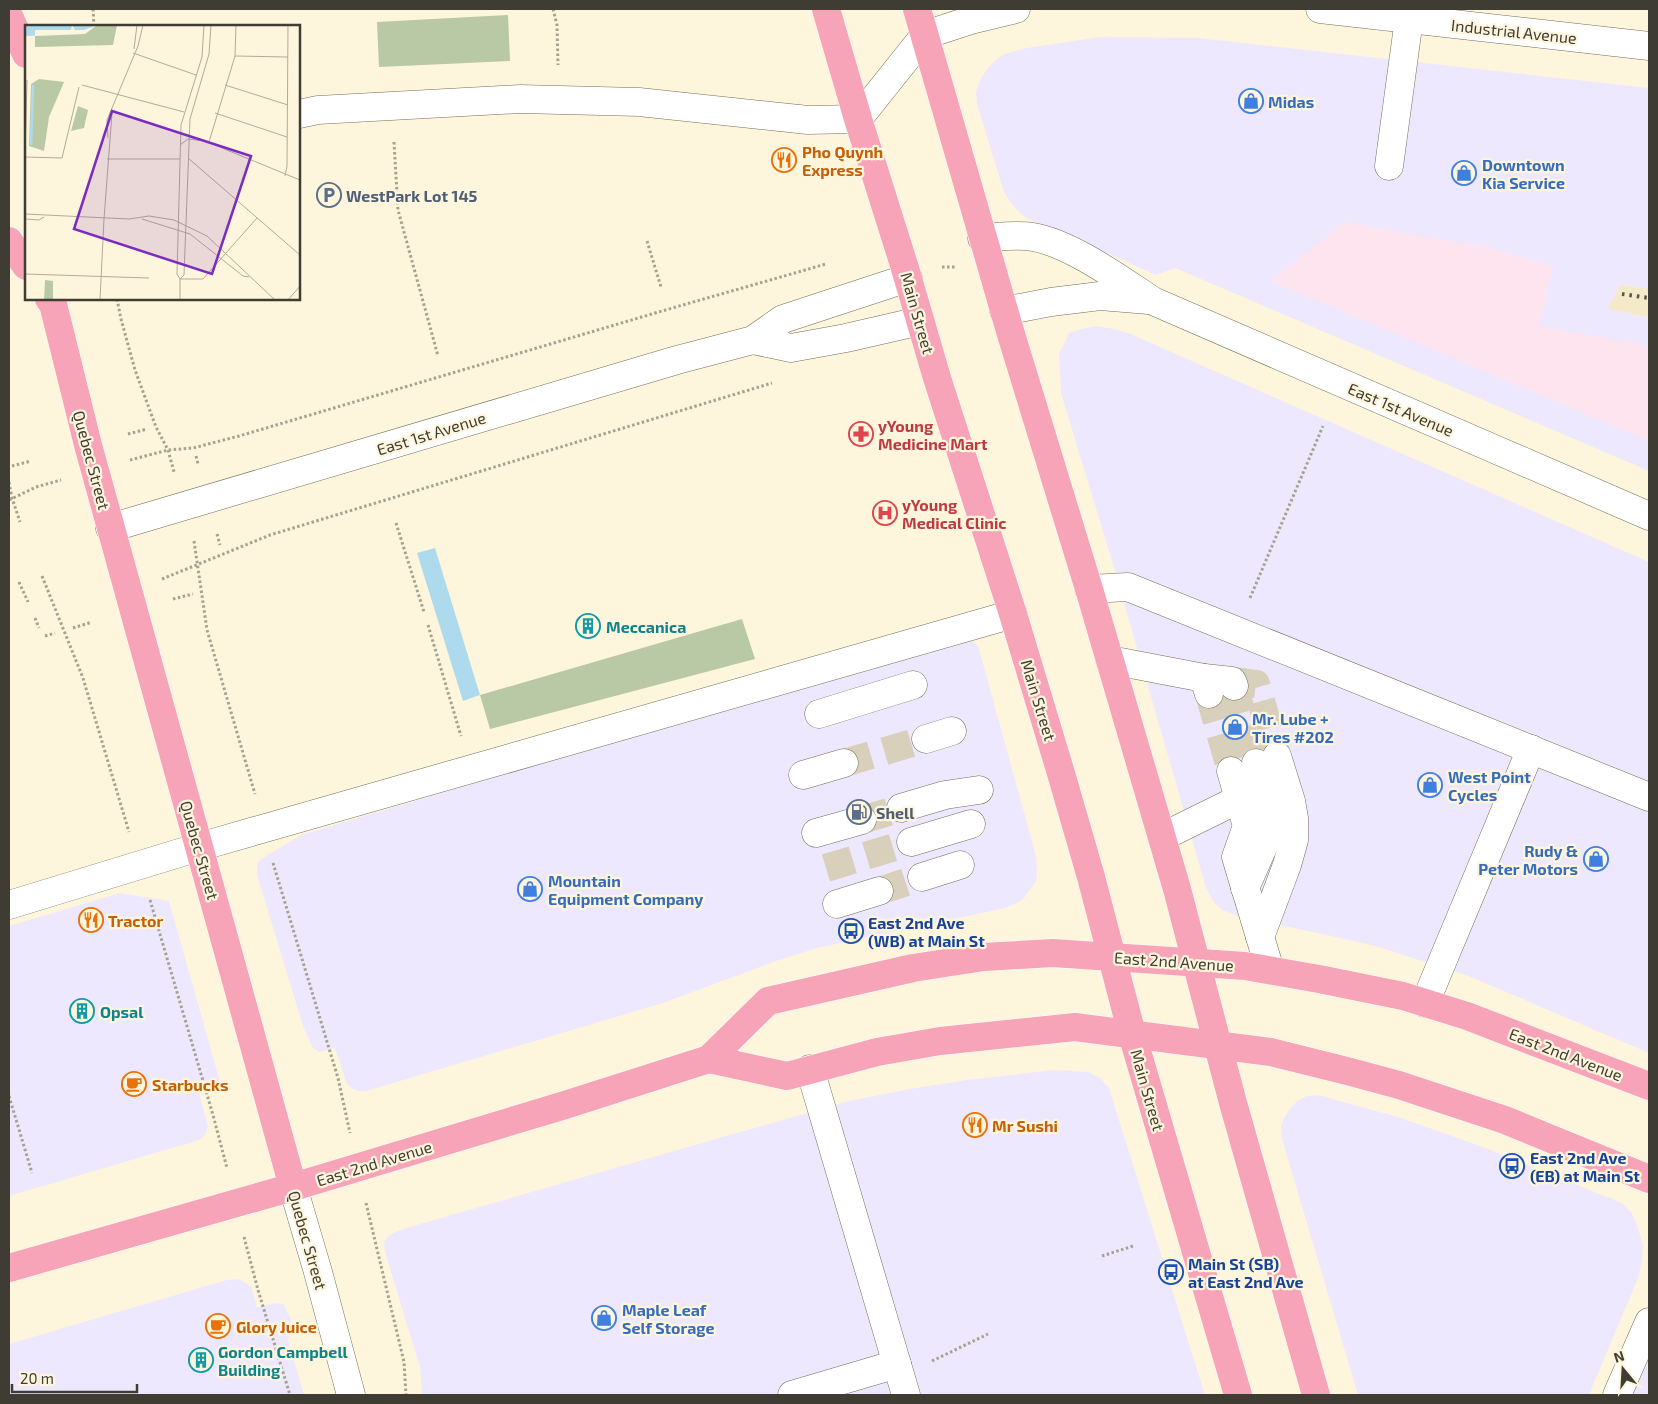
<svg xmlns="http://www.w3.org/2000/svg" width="1658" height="1404" viewBox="0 0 1658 1404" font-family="'Exo 2',sans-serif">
  <rect width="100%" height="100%" fill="#fef5dd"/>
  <g fill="#eee8fe">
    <path d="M1101,37L1198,38L1649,88V289L1620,285L1609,309L1649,317V471L1175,268L1156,275L1027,218L1021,214L1011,203L1004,192L977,104L976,93L979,82L987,69L999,57L1011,52L1027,48Z"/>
    <path d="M1095,326L1114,329L1128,333L1649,562V1053L1466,975L1372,945L1239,916L1222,910L1213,901L1206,888L1112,561L1061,393L1059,354L1069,333L1078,330Z"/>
    <path d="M956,639L971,640L976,644L979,649L1036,856L1037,875L1036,881L1024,898L1016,904L1005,908L817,948L776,961L663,1003L366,1091H358L350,1087L347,1084L335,1048L320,1052L313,1048L303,1026L257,875V864L261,859L301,835Z"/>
    <path d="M120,893L169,901L220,1082L198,1089L208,1126L206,1134L199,1140L189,1143L9,1196V926Z"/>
    <path d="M1054,1070L1088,1072L1100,1078L1109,1088L1205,1395H422L420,1367L385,1252L384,1242L389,1235L406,1228L849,1101L910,1089L967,1080Z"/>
    <path d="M1318,1095L1398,1117L1483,1147L1622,1203L1631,1212L1636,1222L1643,1245L1642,1261L1638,1278L1589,1395H1358L1282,1139L1281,1127L1284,1118L1290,1109L1297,1101L1307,1096Z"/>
    <path d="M238,1279L251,1286L257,1307L277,1303L283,1304L291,1320L292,1326L288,1340L304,1395H9V1344L227,1280Z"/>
    <path d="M1649,1354V1395H1632Z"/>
  </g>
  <path fill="#fde4ee" d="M1344,222L1490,248L1553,266L1539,326L1649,346V441L1271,281Z"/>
  <path fill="#f4e9c9" d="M1620,285L1649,289V317L1608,309Z"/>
  <g fill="#b9c8a5">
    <path d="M508,15L510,61L379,67L377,22Z"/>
    <path d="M742,619L755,659L490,729L480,695Z"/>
  </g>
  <path fill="#addbed" d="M435,548L480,695L463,701L417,553Z"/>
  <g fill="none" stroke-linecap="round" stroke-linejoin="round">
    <g stroke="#d8d0bb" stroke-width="28" stroke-dasharray="28 14" stroke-linecap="butt">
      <path d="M1232,681L1256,684L1277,756"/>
      <path d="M1234,686L1256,763"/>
      <path d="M1209,694L1231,771"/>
      <path d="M844,763L926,739"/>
      <path d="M862,820L901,808"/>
      <path d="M826,868L911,842"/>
      <path d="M879,891L922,877"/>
    </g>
    <defs>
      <g id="minor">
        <path d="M1320,9L1649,46"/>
        <path d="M299,114L318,110L520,99L639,102L808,120L858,119L925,35L971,20L1016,9"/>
        <path d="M1389,166L1409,19"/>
        <path d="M982,238C998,237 1017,234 1033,237C1070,243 1121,280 1153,301L1649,516"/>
        <path d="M1004,311L1051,302L1100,296L1149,300"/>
        <path d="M753,340L791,348L846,338L920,321"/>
        <path d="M110,528L677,360L753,340L783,319L908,278"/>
        <path d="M1089,589L1128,587L1649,797"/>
        <path d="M1110,660L1204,678L1209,694"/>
        <path d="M1204,678L1232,681L1234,686"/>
        <path d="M819,714L913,685"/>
        <path d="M926,739L952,731"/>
        <path d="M1231,771L1247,826L1236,857L1270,970"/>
        <path d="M803,775L844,763"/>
        <path d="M901,808L945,795L979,790"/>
        <path d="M816,833L862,820"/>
        <path d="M1162,837L1239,799"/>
        <path d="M911,842L971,824"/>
        <path d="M922,877L960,865"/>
        <path d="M1245,888L1268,836L1273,818L1256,763"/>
        <path d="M837,904L879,891"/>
        <path d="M9,905L199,847L1013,614"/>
        <path d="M1260,937L1287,865L1294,840V818L1291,801L1277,756"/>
        <path d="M1425,1003L1531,749"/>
        <path d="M810,1069L906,1395"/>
        <path d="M293,1187L318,1272L351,1395"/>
        <path d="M792,1395L897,1364"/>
        <path d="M1617,1395L1649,1322"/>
      </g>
      <g id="major">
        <path d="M826,9L858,119L904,265L937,378L1013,614L1060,770L1091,877L1132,1034L1238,1395"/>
        <path d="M917,9L1010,331L1089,589L1177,889L1233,1103L1316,1395"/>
        <path d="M9,16L26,54"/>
        <path d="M9,241L26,266"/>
        <path d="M49,299L53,304L88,445L293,1187"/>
        <path d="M709,1059L787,1076L877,1052L940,1041L1075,1027L1271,1052L1347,1071L1399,1085L1505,1120L1649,1179"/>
        <path d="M9,1268L293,1187L565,1105L709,1059L768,1001L913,968L984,957L1053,953L1112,957L1245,966L1319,979L1403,996L1467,1016L1649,1086"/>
      </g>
    </defs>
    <use href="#minor" stroke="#756d58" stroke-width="29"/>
    <use href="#major" stroke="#fff" stroke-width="29"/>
    <g stroke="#a7a190" stroke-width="3" stroke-dasharray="2.5 2.5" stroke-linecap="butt">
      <path d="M93,9L94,26"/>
      <path d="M553,9L557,25L558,65"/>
      <path d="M394,142L398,210L438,356"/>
      <path d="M647,241L661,287"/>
      <path d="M942,267H956"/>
      <path d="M117,299L121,319L135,370L156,427L168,450L174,472"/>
      <path d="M128,434L147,429"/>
      <path d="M196,456L198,464"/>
      <path d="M130,460L168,450L193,448L239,436L662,311L826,264"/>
      <path d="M12,466L31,461"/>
      <path d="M9,482L12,498L20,522"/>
      <path d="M9,500L36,487L61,480"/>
      <path d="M396,523L424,612"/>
      <path d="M217,534L220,545"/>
      <path d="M194,541L207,630L255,794"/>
      <path d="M42,576L83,678L129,832"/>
      <path d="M162,579L270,535L772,383"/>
      <path d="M19,582L28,602"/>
      <path d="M1250,598L1323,426"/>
      <path d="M173,599L193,594"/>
      <path d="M35,618L39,628"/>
      <path d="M428,625L461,736"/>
      <path d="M73,628L92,622"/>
      <path d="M45,636L55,633"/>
      <path d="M273,863L338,1078L350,1133"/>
      <path d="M150,900L213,1115L227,1168"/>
      <path d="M9,1096L32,1173"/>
      <path d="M366,1203L404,1362L406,1395"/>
      <path d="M244,1237L258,1290L290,1395"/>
      <path d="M1102,1256L1133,1246"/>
      <path d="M932,1361L988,1334"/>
    </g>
    <use href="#minor" stroke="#fff" stroke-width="28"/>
    <use href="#major" stroke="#f7a4b8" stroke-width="28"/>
    <path stroke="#585449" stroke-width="4" stroke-dasharray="2.5 5" stroke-linecap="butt" d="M1622,294L1649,298"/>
  </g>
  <defs>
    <symbol id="shop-ring" viewBox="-11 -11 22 22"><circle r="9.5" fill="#fef5dd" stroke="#3f7fe0" stroke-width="1.5"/><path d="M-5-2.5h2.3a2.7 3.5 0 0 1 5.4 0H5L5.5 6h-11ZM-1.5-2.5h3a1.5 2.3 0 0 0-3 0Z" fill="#3f7fe0"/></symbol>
    <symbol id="restaurant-ring" viewBox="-11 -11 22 22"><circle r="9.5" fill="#fef5dd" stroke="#e8710a" stroke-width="1.5"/><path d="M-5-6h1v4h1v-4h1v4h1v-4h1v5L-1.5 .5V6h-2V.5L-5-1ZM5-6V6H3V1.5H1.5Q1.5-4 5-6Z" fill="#e8710a"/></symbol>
    <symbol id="parking-ring" viewBox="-11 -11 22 22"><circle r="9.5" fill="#fef5dd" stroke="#5c6f8a" stroke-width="1.5"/><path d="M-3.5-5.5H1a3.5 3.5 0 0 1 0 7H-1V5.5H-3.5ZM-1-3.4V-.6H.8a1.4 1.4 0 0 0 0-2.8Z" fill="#5c6f8a"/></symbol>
    <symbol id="pharmacy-ring" viewBox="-11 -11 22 22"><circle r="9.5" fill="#fef5dd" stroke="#e0444e" stroke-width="1.5"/><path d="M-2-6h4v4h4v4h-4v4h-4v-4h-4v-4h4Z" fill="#e0444e"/></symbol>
    <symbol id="hospital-ring" viewBox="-11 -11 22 22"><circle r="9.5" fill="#fef5dd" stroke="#e0444e" stroke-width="1.5"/><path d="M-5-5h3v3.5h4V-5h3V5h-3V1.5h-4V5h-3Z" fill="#e0444e"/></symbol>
    <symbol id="building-ring" viewBox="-11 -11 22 22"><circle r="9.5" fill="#fef5dd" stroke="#0f9aa8" stroke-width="1.5"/><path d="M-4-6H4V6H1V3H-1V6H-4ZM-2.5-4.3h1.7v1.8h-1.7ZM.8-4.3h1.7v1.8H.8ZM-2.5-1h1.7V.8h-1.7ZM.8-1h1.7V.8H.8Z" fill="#0f9aa8"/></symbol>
    <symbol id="fuel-ring" viewBox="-11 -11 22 22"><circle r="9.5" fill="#fef5dd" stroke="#5c6f8a" stroke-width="1.5"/><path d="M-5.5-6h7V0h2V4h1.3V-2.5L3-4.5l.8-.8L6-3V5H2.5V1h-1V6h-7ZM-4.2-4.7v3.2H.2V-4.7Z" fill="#5c6f8a"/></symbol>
    <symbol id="bus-ring" viewBox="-11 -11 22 22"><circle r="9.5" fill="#fef5dd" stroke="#1a4fb4" stroke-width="1.5"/><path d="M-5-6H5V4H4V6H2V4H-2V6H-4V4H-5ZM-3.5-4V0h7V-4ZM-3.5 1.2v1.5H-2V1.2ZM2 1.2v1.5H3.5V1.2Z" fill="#1a4fb4"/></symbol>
    <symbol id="cafe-ring" viewBox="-11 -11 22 22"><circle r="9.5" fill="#fef5dd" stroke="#e8710a" stroke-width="1.5"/><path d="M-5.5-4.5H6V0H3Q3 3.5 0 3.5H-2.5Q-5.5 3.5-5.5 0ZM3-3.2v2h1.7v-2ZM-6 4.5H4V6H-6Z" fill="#e8710a"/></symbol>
  </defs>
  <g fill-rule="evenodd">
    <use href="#shop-ring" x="1237" y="87" width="28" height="28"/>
    <use href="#restaurant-ring" x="770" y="146" width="28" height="28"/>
    <use href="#shop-ring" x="1450" y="159" width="28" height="28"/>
    <use href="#parking-ring" x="315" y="181" width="28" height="28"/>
    <use href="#pharmacy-ring" x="847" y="420" width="28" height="28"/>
    <use href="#hospital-ring" x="871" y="499" width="28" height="28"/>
    <use href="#building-ring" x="574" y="612" width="28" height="28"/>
    <use href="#shop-ring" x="1221" y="713" width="28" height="28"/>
    <use href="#shop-ring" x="1416" y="771" width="28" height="28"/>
    <use href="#fuel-ring" x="845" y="798" width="28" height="28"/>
    <use href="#shop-ring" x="1582" y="845" width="28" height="28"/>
    <use href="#shop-ring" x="516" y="875" width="28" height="28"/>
    <use href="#restaurant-ring" x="77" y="906" width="28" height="28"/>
    <use href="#bus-ring" x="837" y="917" width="28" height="28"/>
    <use href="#building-ring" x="68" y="997" width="28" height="28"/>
    <use href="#cafe-ring" x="120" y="1070" width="28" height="28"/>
    <use href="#restaurant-ring" x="961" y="1111" width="28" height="28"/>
    <use href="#bus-ring" x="1498" y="1152" width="28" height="28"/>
    <use href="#bus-ring" x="1157" y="1258" width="28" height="28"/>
    <use href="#shop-ring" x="590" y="1304" width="28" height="28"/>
    <use href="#cafe-ring" x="204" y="1312" width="28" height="28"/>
    <use href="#building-ring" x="187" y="1346" width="28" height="28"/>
  </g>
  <g text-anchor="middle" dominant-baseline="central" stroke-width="4.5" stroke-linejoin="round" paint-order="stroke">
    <g font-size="16" fill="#3f3c33" stroke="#fef5dd">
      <text transform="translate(1514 31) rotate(6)">Industrial Avenue</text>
      <text transform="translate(918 313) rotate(74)">Main Street</text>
      <text transform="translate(1401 409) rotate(23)">East 1st Avenue</text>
      <text transform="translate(431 433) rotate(-17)">East 1st Avenue</text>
      <text transform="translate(92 460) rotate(75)">Quebec Street</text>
      <text transform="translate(1039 700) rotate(73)">Main Street</text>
      <text transform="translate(200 850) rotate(74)">Quebec Street</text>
      <text transform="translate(1174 961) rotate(4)">East 2nd Avenue</text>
      <text transform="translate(1566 1054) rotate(21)">East 2nd Avenue</text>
      <text transform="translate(1148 1090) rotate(74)">Main Street</text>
      <text transform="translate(374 1163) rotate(-17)">East 2nd Avenue</text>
      <text transform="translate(308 1240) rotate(74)">Quebec Street</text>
    </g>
    <g font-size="16" font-weight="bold" fill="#366cbe" stroke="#fef5dd" text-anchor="start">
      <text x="1268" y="101">Midas</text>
      <text x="1482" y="164">Downtown<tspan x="1482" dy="18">Kia Service</tspan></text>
      <text x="1252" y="718">Mr. Lube +<tspan x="1252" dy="18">Tires #202</tspan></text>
      <text x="1448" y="776">West Point<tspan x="1448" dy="18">Cycles</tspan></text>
      <text x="1578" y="850" text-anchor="end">Rudy &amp;<tspan x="1578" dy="18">Peter Motors</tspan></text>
      <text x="548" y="880">Mountain<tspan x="548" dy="18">Equipment Company</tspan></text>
      <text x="622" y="1309">Maple Leaf<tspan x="622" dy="18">Self Storage</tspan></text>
    </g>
    <g font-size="16" font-weight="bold" fill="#c56008" stroke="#fef5dd" text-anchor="start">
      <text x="802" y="151">Pho Quynh<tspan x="802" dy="18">Express</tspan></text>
      <text x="108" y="920">Tractor</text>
      <text x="152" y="1084">Starbucks</text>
      <text x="992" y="1125">Mr Sushi</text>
      <text x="236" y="1326">Glory Juice</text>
    </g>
    <g font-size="16" font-weight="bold" fill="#4e5e75" stroke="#fef5dd" text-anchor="start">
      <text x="346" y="195">WestPark Lot 145</text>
      <text x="876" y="812">Shell</text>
    </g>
    <g font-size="16" font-weight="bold" fill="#be3a42" stroke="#fef5dd" text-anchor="start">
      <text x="878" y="425">yYoung<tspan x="878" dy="18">Medicine Mart</tspan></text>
      <text x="902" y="504">yYoung<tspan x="902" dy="18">Medical Clinic</tspan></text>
    </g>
    <g font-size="16" font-weight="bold" fill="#0d838f" stroke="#fef5dd" text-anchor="start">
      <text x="606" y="626">Meccanica</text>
      <text x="100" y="1011">Opsal</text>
      <text x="218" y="1351">Gordon Campbell<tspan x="218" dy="18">Building</tspan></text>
    </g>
    <g font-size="16" font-weight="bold" fill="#164399" stroke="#fef5dd" text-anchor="start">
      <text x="868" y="922">East 2nd Ave<tspan x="868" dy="18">(WB) at Main St</tspan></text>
      <text x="1530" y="1157">East 2nd Ave<tspan x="1530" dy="18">(EB) at Main St</tspan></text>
      <text x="1188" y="1263">Main St (SB)<tspan x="1188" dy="18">at East 2nd Ave</tspan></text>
    </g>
  </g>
  <g transform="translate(25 25)">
    <rect width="275" height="275" fill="#fef5dd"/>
    <path d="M50,0H92L88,20L10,22V5ZM14,54L39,57L24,92L19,126L4,121L6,59ZM53,81L63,85L59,103L46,106ZM20,255L28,256V275H19Z" fill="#b9c8a5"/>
    <path d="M0,0H72L60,9L0,11Z" fill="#addbed"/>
    <path d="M47,0L50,5H59L72,0L60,9L10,11V5H46Z" fill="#fef5dd"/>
    <path fill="none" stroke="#addbed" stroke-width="2.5" d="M6,120L8,60"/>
    <path fill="none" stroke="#b2ab99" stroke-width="1" d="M109,24L112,0M108,28L171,50M210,31L263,32M57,60L159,87M200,60L263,80M190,88L262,112M83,113L82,95L113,21L118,0M184,117L210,31L211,0M155,120L163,114L180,116L275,155M0,130L2,55M0,132L37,133L54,62M163,133L275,230M82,134H155M260,151L262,141L263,0M0,189L104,194L124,191L149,195L182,211L250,275M0,194L14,195L19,192M79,194L87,88M117,194L165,209L218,251L224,252M0,249L124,253M155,254H178L232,193M155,254L159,250L165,94L184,29L186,0M75,275L79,194M155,275V254L152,249L156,100L177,32L179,0M263,275L275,261"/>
    <path fill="#7b2cbf" fill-opacity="0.15" stroke="#7b2cbf" stroke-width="2.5" d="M87,86L226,131L187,249L49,204Z"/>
    <rect width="275" height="275" fill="none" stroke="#3f3c33" stroke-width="2.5"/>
  </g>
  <rect width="1658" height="1404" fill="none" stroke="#3f3c33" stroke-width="20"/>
  <g transform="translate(1623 1369) rotate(342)" stroke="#fef5dd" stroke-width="4" paint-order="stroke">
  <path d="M0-4L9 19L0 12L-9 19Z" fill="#3f3c33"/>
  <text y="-8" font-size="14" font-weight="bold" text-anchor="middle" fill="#3f3c33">N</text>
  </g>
  <path d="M12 1384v8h125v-8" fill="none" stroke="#3f3c33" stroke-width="2.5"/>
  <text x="20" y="1384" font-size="15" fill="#3f3c33" stroke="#fef5dd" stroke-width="4" paint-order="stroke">20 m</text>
</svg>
